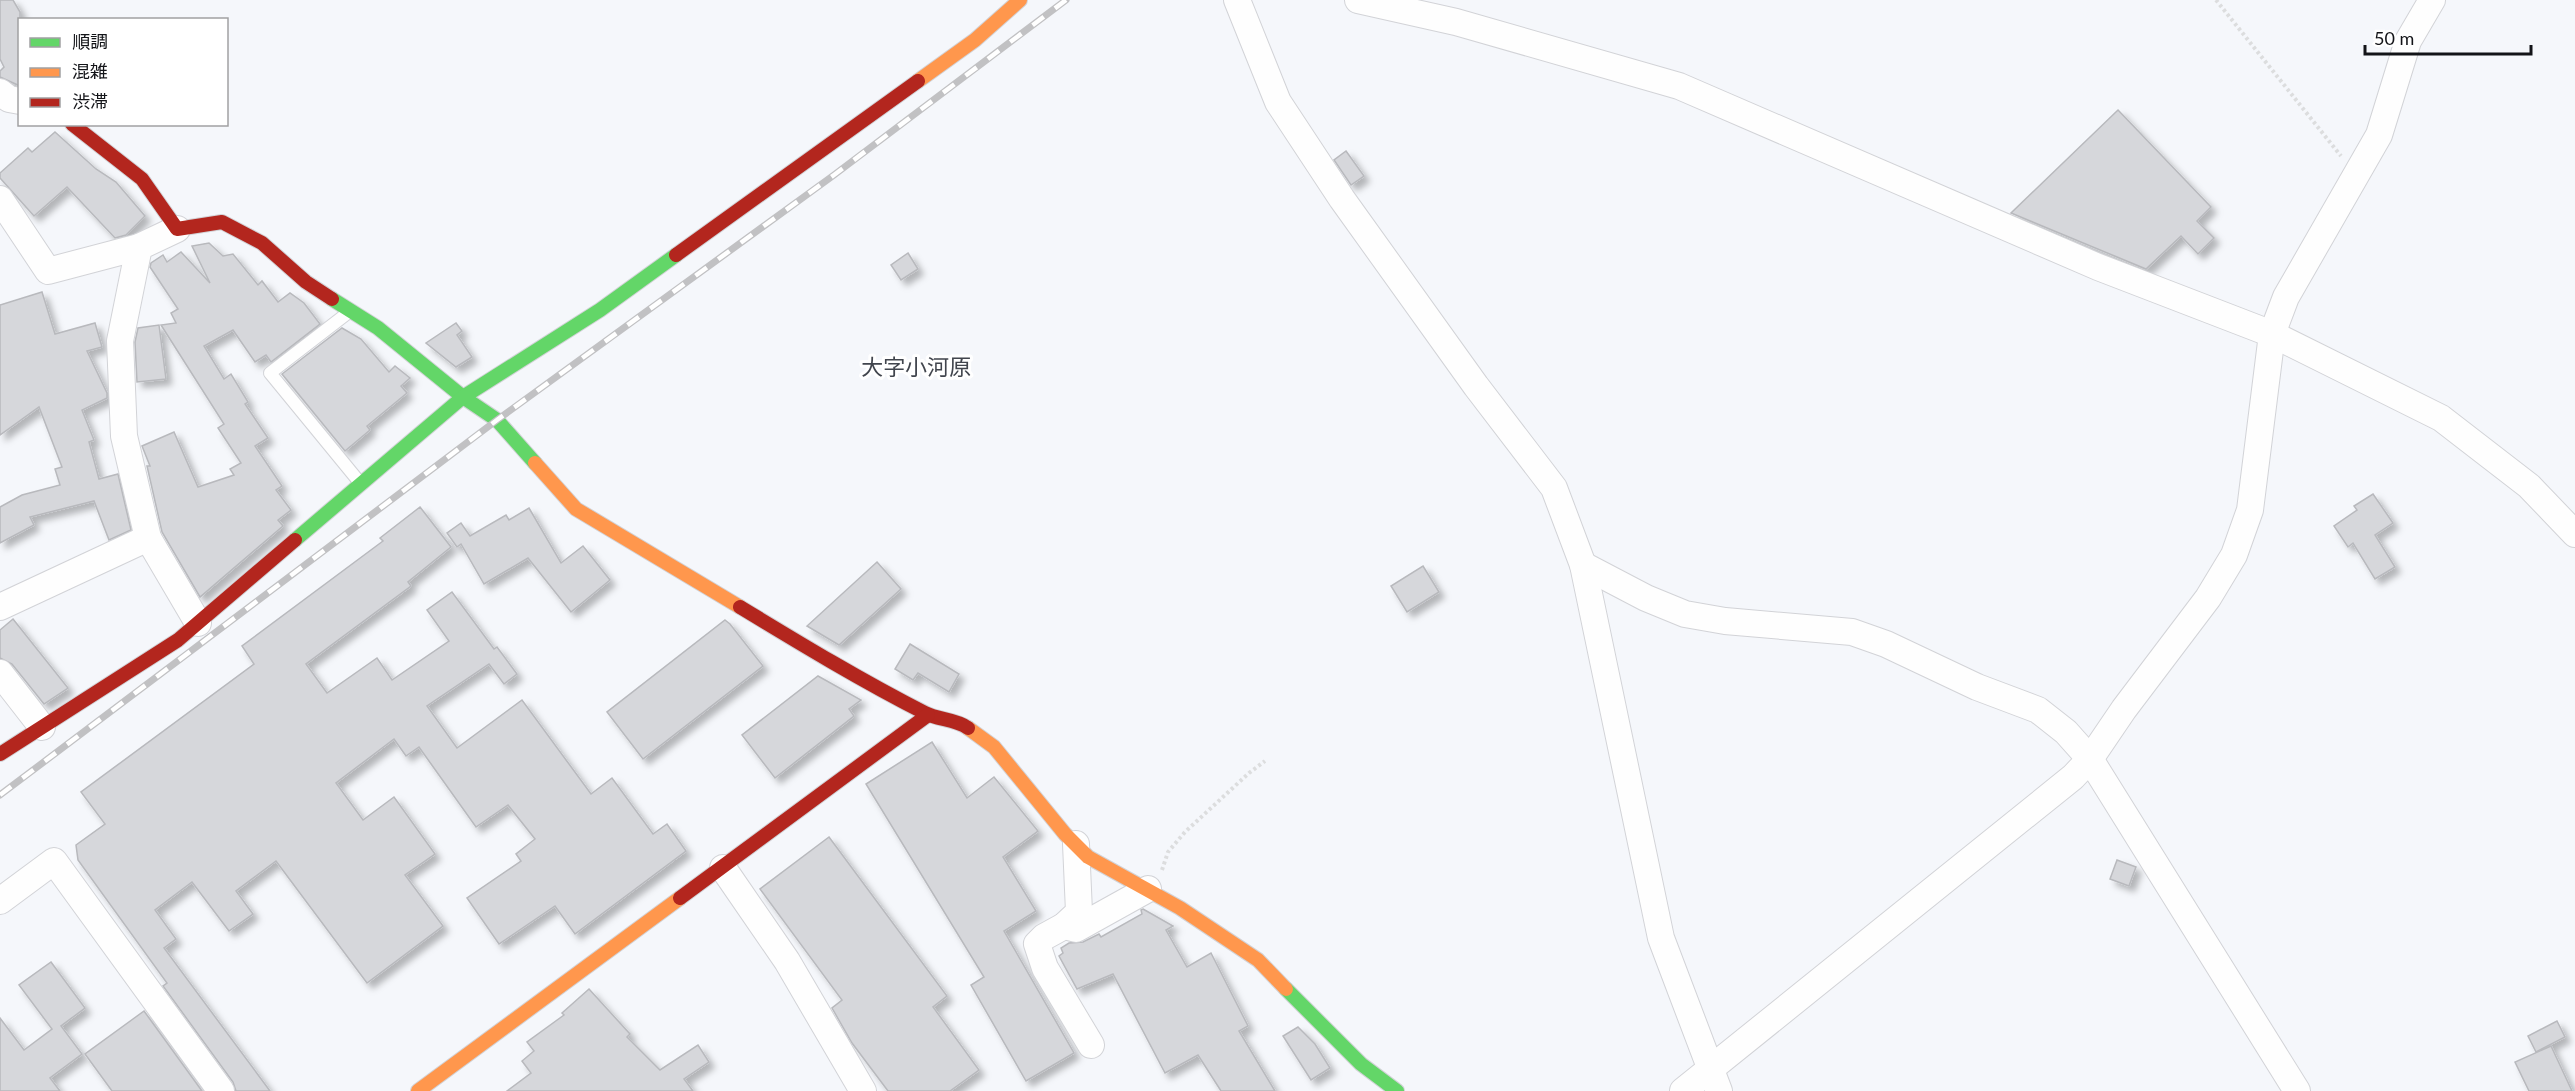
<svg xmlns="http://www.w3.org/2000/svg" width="2575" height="1091" viewBox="0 0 2575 1091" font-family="Lato,'Noto Sans JP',sans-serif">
  <defs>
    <filter id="shadow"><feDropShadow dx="5.5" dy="5.5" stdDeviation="3" flood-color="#0004"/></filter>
  </defs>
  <rect width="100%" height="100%" fill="#f5f7fb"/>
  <g fill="#d6d7db" stroke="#b8b9bd" stroke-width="1.5" filter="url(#shadow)">
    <path d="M0,0H13L20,12V86L0,77V71L4,67L0,59Z"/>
    <path d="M2118,110L2211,207L2197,221L2214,238L2198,254L2181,236L2146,269L2011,213Z"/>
    <path d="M55,132L96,169L116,182L145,216L126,235L115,238L67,187L34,216L0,178V173L28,148L32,152Z"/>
    <path d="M1346,151L1364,176L1351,185L1334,160Z"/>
    <path d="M209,243L223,256L233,254L258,285L262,281L278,302L290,293L304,303L320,324L271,362L266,355L255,362L233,330L204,346L224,379L231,374L248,402L245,404L268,438L255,446L282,486L276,490L291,510L278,520L283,526L200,597L162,532L147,466H150L142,446L174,432L198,487L234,475L230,469L241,463L218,428L224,424L161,325L176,323L171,313L178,309L150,267L151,263L163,255L167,262L181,252L210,283L192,246Z"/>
    <path d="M908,253L918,269L901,280L891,265Z"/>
    <path d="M42,292L55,334L95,323L102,347L87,351L107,393V398L82,410L94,440L89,442L99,479L118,474L131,530L109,540L94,501L30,517L34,525L0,543V507L22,495L60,485L55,469L62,467L39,407L0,435V305Z"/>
    <path d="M456,323L462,331L457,335L472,357L456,367L426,343Z"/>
    <path d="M159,325L166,379L137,382L135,342L138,328Z"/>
    <path d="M342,328L361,339L389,372L395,366L410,378L401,386L407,393L367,426L370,430L345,451L282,374Z"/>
    <path d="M2373,494L2393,523L2375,535L2395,567L2375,579L2353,543L2348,547L2334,526L2357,510L2354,506Z"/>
    <path d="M420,507L451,547L408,582L411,586L306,664L327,693L377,658L392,680L449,641L427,610L452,592L494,649L497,647L517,674L504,684L489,664L427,706L457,748L522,700L591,794L612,778L653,834L667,824L686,851L575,934L555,906L499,944L467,898L521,861L516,854L535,839L508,805L476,827L419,747L406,756L394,739L336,783L363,820L394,797L435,854L405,875L443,926L367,983L276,861L236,891L253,914L229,931L192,882L155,910L176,939L164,948L270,1091H236L233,1082L163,986L167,983L78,860L76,845L105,824L81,792L254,664L242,646L383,541L380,538Z"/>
    <path d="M529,508L561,563L583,546L610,580L571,612L528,558L484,584L461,544L457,547L447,533L461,523L470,536L506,515L509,520Z"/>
    <path d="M877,562L901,589L839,645L807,626Z"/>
    <path d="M1423,566L1439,592L1407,612L1391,586Z"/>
    <path d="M13,619L68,688L44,704L12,664L0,658V630Z"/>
    <path d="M725,620L730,624L763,666L643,759L607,712Z"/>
    <path d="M910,644L959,674L949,692L918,673L913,680L895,669Z"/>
    <path d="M818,676L861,700L849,709L854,716L775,778L742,735Z"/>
    <path d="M932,742L967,798L994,777L1038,831L1003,857L1036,911L1004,931L1074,1053L1026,1081L971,985L984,977L866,784Z"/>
    <path d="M829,837L947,996L933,1007L979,1070L950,1091H888L852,1043L832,1008L842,1000L760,889Z"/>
    <path d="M2117,860L2136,867L2129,886L2110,879Z"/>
    <path d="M1143,909L1173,926L1166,930L1187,967L1211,953L1248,1026L1239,1031L1275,1091H1221L1198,1055L1165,1073L1113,974L1077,989L1059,956L1063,953L1061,948L1069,943L1083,942L1099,934L1101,937L1142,914L1141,910Z"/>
    <path d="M51,962L85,1008L61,1026L82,1054L50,1078L60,1091H0V1018L24,1050L52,1029L19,985Z"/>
    <path d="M589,989L630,1034L627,1037L660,1070L698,1045L709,1062L684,1079L693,1091H507L531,1073L522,1061L534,1051L527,1042L564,1015L562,1013Z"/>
    <path d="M144,1011L202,1091H112L85,1054Z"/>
    <path d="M2557,1021L2565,1037L2536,1052L2528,1036Z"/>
    <path d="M1298,1027L1315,1044L1330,1068L1311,1080L1283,1036Z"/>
    <path d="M2551,1046L2572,1091H2529L2515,1062Z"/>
  </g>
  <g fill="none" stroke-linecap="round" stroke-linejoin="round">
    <defs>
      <path id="lane" d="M349,312L270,373L361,484"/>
      <g id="street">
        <path d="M1237,0L1278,102L1342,199L1476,386L1554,488L1583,565L1661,938L1719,1091"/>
        <path d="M1358,0L1456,22L1679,86L2098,267L2272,334L2441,418L2529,486L2575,534"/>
        <path d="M0,92L9,99L20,101"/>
        <path d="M0,199L48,271L139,247"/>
        <path d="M148,538L124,436L120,341L139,247L177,229"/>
        <path d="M1583,565L1646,598L1685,614L1725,621L1852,632L1886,644L1977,687L2038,710L2066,732L2090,759L2297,1091"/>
        <path d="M0,607L148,538L198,623"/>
        <path d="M0,673L42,727"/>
        <path d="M1076,844L1079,912L1064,926L1044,937L1037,944L1045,968L1091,1045"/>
        <path d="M723,868L787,961L863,1091"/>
        <path d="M0,901L54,861L221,1091"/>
        <path d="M1064,926L1076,929L1148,889"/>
        <path d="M1683,1091L2073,777L2090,759L2124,709L2208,598L2234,555L2250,510L2272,334L2286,297L2379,135L2408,41L2432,0"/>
      </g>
      <g id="fast">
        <path d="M332,299L378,328L463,397L497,420L535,463"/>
        <path d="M295,540L463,397L600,310L676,255"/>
        <path d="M1286,989L1361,1064L1397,1091"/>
      </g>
      <g id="slow">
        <path d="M918,81L975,40L1020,0"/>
        <path d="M535,463L576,509L740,607"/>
        <path d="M968,728L994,747L1065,834L1088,857L1180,908L1258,960L1286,989"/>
        <path d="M418,1091L680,898"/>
      </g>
      <g id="jam">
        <path d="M72,124L142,179L177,229L222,222L262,243L306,282L332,299"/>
        <path d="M676,255L918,81"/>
        <path d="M740,607C801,644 862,681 925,713C938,720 956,719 968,728"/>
        <path d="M0,754L178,640L295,540"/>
        <path d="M680,898L928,715"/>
      </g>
    </defs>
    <use href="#lane" stroke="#d2d3d7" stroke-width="14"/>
    <use href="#street" stroke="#d2d3d7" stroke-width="28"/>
    <use href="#fast" stroke="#d2d3d7" stroke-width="16"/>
    <use href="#slow" stroke="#d2d3d7" stroke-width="16"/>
    <use href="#jam" stroke="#d2d3d7" stroke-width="16"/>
    <g stroke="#dcddde" stroke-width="4" stroke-dasharray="3 3" stroke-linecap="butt">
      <path d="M2216,0L2341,156"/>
      <path d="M1162,870L1168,852L1185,832L1249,773L1265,761"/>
    </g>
    <use href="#lane" stroke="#fefefe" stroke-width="12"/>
    <use href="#street" stroke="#fefefe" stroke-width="26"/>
    <use href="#fast" stroke="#63d668" stroke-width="14"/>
    <use href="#slow" stroke="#ff974d" stroke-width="14"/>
    <use href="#jam" stroke="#b3261e" stroke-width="14"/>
    <defs>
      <path id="rail" d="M0,795L497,420L834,175L1066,0"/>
    </defs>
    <use href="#rail" stroke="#c1c1c3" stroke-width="7"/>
    <use href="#rail" stroke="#fff" stroke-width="4.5" stroke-dasharray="14" stroke-linecap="butt"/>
  </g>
  <g text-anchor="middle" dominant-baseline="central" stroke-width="6" stroke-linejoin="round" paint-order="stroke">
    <g font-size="22" fill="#41454d" stroke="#fff">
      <text x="916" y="366">大字小河原</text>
    </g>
  </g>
  <rect x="18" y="18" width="210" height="108" fill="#ffffff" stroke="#a1a1a3" stroke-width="1.5"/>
  <rect x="30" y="38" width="30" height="9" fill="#63d668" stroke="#a1a1a3" stroke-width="1.5"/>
  <text x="72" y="48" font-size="18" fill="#131418">順調</text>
  <rect x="30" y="68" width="30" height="9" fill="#ff974d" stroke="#a1a1a3" stroke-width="1.5"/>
  <text x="72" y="78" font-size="18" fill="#131418">混雑</text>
  <rect x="30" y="98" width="30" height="9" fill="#b3261e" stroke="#a1a1a3" stroke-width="1.5"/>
  <text x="72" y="108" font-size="18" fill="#131418">渋滞</text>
  <path d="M2365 45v9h166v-9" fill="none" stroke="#131418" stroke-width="3"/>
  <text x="2374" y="45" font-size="18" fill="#131418" stroke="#ffffff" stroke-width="4.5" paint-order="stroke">50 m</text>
</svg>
